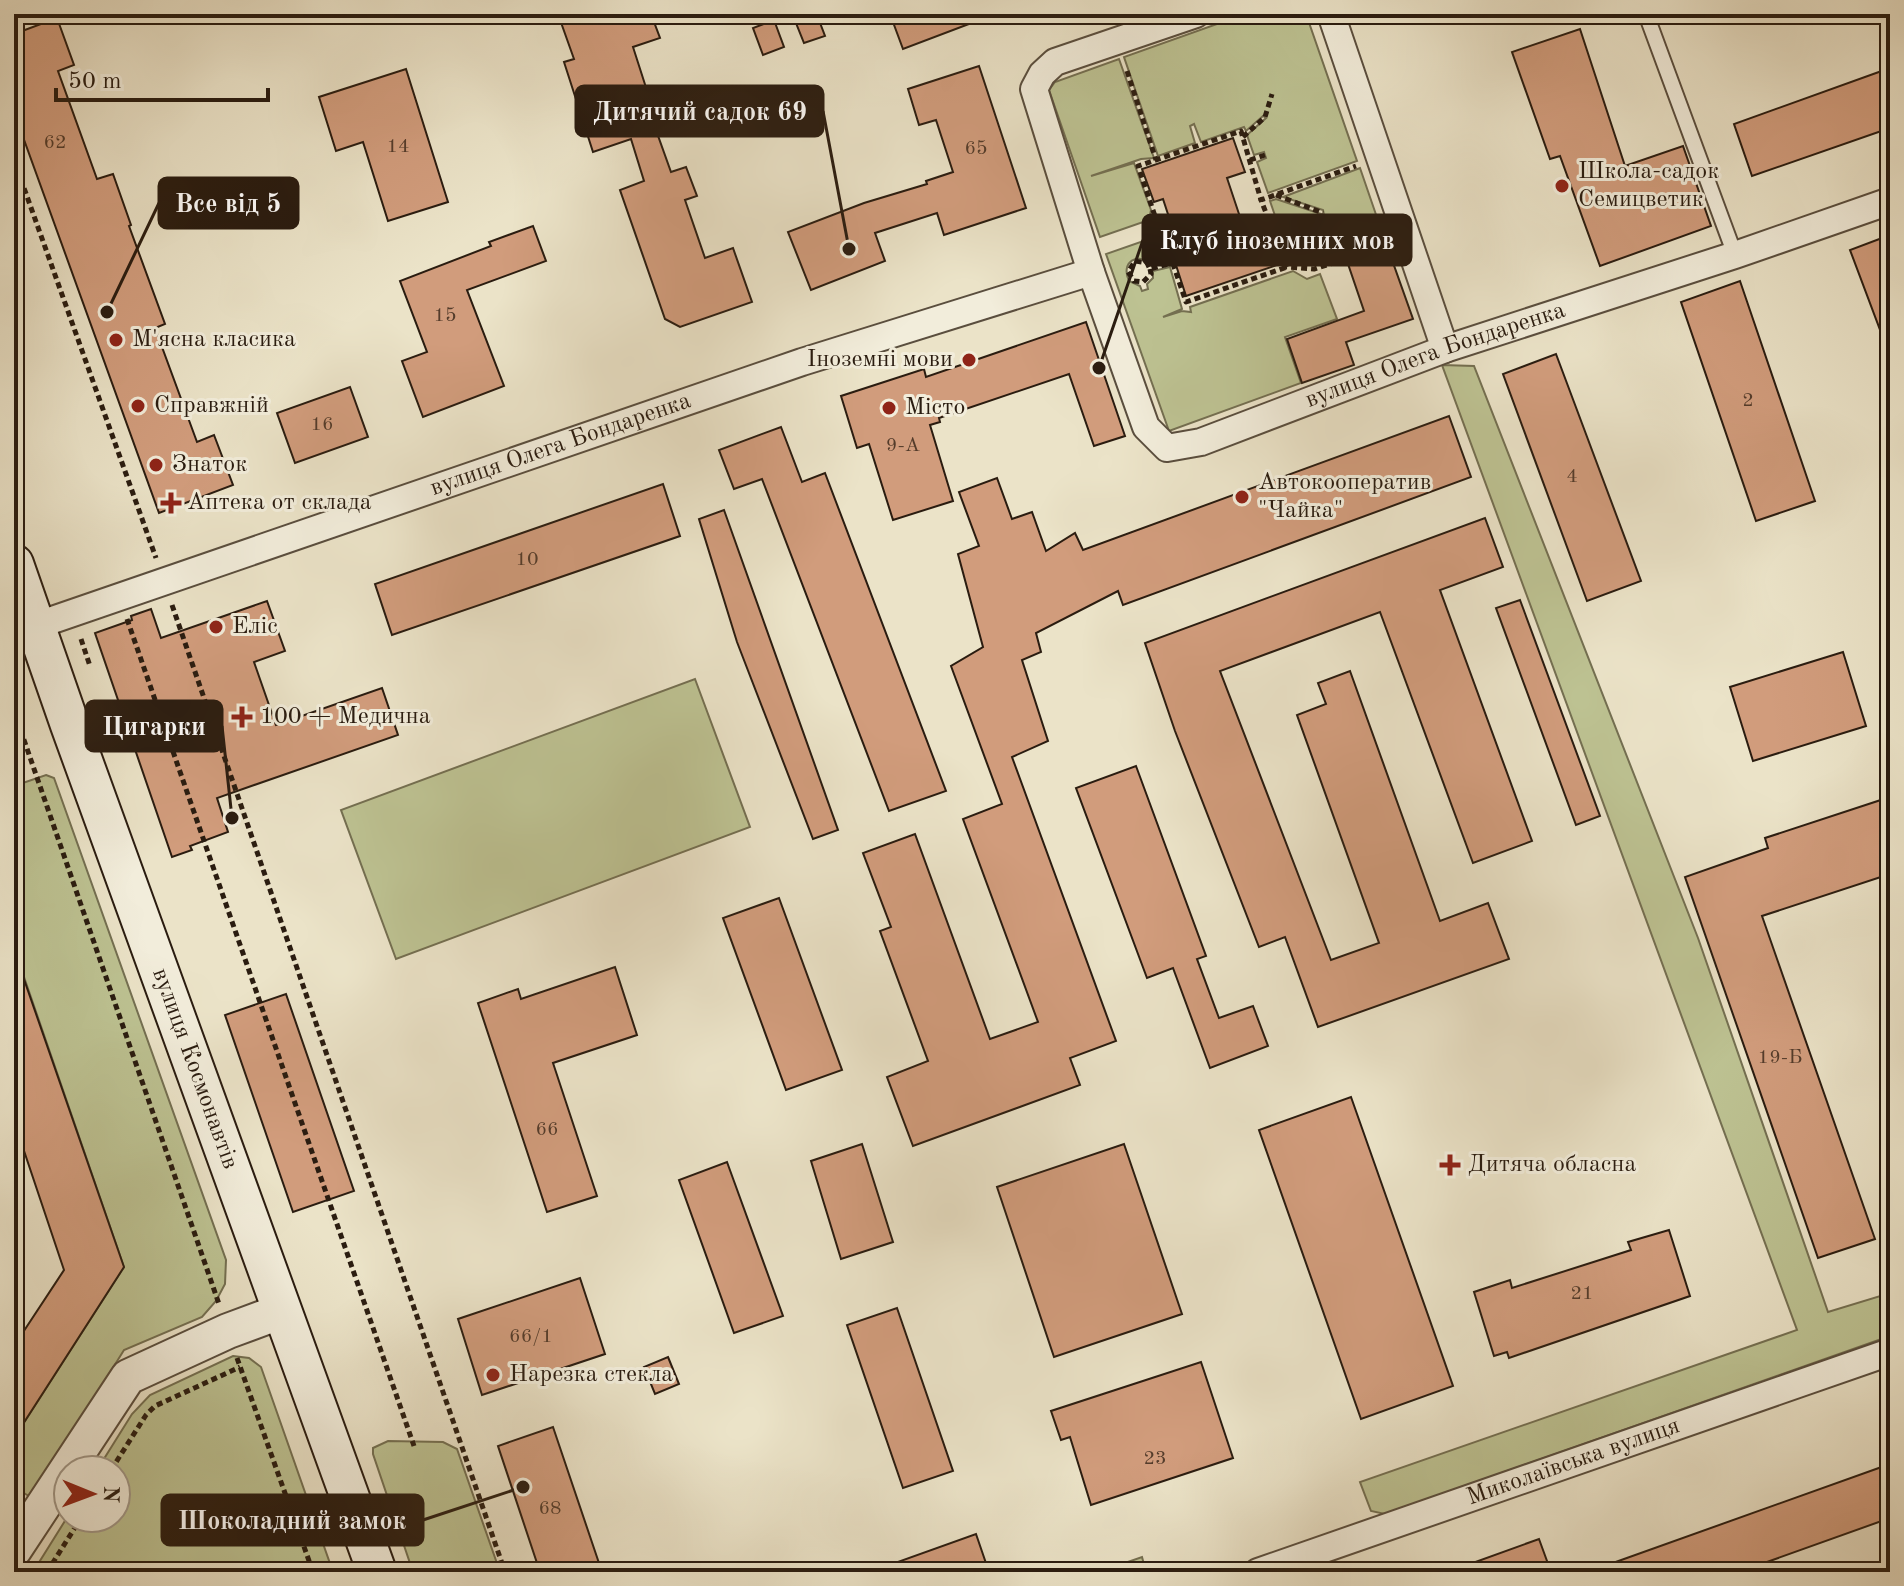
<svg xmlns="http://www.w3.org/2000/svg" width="1904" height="1586" viewBox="0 0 1904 1586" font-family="'Old Standard TT',serif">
  <rect width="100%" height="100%" fill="#ebe3c8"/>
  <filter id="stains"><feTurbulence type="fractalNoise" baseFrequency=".0025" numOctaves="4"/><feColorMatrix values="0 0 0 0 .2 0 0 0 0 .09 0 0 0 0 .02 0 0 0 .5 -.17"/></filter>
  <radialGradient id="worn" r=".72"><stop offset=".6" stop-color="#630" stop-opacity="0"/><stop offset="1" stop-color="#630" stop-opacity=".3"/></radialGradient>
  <g fill="#bdc292" stroke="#746f51" stroke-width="2">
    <path d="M1245,14H1306L1357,161L1268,193L1257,162L1266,158L1264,152L1254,155L1247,135L1266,118L1263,116L1246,131L1244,127L1201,142L1194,124L1190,126L1195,143L1158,156L1124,57Z"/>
    <path d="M1119,59L1154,158L1141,159L1091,176L1134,163L1151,210L1149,220L1100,237L1049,90L1055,82Z"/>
    <path d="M1360,168L1383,235L1299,262L1290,260L1270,201L1276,199L1324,215L1323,210L1283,197Z"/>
    <path d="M1152,238L1161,239L1168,261L1152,265C1138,251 1120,262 1129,281L1140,286L1142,291L1148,289L1147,284L1153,278V271L1170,267L1182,309L1163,317L1182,311L1191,312L1190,307L1293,271L1307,279L1320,274L1337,319L1285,337L1301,383L1169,431L1106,254Z"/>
    <path d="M1442,365L1474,366L1698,938L1828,1312L1890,1293V1336L1385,1514L1371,1511L1360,1482L1797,1330Z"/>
    <path d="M695,679L750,827L396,959L341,810Z"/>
    <path d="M46,775L54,778L226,1260L225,1284L216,1301L202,1317L124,1350L32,1498L14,1487V1438L124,1267L14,948V786Z"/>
    <path d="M233,1356L249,1358L261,1367L333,1572H33L68,1516L116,1518V1470H97L132,1414L150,1395Z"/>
    <path d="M388,1441L443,1442L457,1449L500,1572H413L373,1454V1448Z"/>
    <path d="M1142,1557L1146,1572H1099Z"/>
  </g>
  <g fill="#d19c7c" stroke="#2a1c10" stroke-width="2">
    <path d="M558,14H651L660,38L633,47L650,100L662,96L673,124L656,130L671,172L686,167L697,196L685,200L705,258L733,248L752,302L680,327L665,319L620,190L644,181L631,139L593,152L564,62L574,59Z"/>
    <path d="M890,14H990V16L903,49Z"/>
    <path d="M817,15L825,36L804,43L796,23Z"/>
    <path d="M57,18L74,65L58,71L97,179L113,174L131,225L129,226L165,324L155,328L197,442L214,435L233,485L159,513L14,112V34Z"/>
    <path d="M774,20L784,47L763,55L753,28Z"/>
    <path d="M1580,29L1625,166L1683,146L1711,226L1600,266L1560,156L1550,159L1512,52Z"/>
    <path d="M979,66L1026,208L944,235L937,213L875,233L885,261L811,290L788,232L864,203L927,184L926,181L953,172L936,120L919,125L908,89Z"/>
    <path d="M1890,68V128L1752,176L1734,124Z"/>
    <path d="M406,69L448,202L388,221L363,142L336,151L319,97Z"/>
    <path d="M1233,138L1245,172L1227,178L1247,238L1265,231L1277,265L1186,296L1175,262L1183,260L1163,199L1154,202L1142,169Z"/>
    <path d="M533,226L546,261L467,290L504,386L423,417L402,361L427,352L400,281L491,246L489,242Z"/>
    <path d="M1890,235V350L1888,351L1850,250Z"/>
    <path d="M1386,243L1413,319L1346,342L1354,365L1302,383L1287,339L1364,311L1346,258Z"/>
    <path d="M1740,281L1815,501L1756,521L1681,302Z"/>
    <path d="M1086,322L1125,436L1094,446L1069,374L939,418L940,422L930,425L953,501L893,520L869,444L857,448L841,396L924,369L926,377Z"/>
    <path d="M1556,354L1641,581L1587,601L1503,374Z"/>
    <path d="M350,387L368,437L295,463L277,413Z"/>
    <path d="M1449,416L1471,477L1123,605L1118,591L1036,633L1041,652L1022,660L1048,741L1012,757L1116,1041L1070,1058L1080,1085L913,1146L887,1077L928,1061L880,931L891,927L863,853L915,834L990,1039L1038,1022L963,819L1002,804L951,666L983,647L958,554L979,546L959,492L997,478L1012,519L1032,512L1046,551L1075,533L1083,550Z"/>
    <path d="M781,427L802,482L825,473L946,791L889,811L762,479L734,489L719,450Z"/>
    <path d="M663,484L680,536L392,635L375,584Z"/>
    <path d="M724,510L838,830L813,839L737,642L699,519Z"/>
    <path d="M1485,518L1503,567L1440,590L1532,841L1473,863L1380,612L1220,671L1331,960L1379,943L1297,715L1326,704L1318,683L1350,671L1440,921L1488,903L1509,959L1318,1027L1285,937L1259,947L1175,731L1145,643Z"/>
    <path d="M1520,600L1600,816L1576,825L1496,608Z"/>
    <path d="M267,601L285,651L254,662L276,725L382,688L398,735L217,798L228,832L190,846L192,850L172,857L95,633L132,620L131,616L151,609L161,638Z"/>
    <path d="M1843,652L1866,726L1753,761L1730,687Z"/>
    <path d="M1136,766L1206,956L1197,959L1219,1018L1253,1006L1268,1046L1210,1068L1173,968L1147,978L1076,788Z"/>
    <path d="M1890,797V874L1762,916L1875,1239L1818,1258L1685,877L1768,848L1765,838Z"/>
    <path d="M779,898L842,1070L786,1090L723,918Z"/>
    <path d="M18,962L124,1267L14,1438V1346L64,1270L14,1121V963Z"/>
    <path d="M615,967L637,1035L553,1063L597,1196L547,1212L478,1003L518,989L521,999Z"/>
    <path d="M286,994L354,1191L293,1212L225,1015Z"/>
    <path d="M1351,1097L1453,1386L1361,1419L1259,1130Z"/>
    <path d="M862,1144L893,1242L841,1259L811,1161Z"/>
    <path d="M1124,1144L1182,1314L1054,1357L997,1187Z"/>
    <path d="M727,1162L783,1316L734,1333L679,1180Z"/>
    <path d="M1669,1230L1690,1296L1509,1358L1507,1352L1494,1356L1474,1292L1510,1280L1512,1288L1631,1250L1628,1242Z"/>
    <path d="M580,1278L605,1354L482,1395L458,1319Z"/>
    <path d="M897,1308L953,1471L903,1488L847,1325Z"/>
    <path d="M668,1357L679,1384L655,1394L644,1367Z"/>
    <path d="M1201,1362L1233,1458L1091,1505L1070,1437L1061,1440L1051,1411Z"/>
    <path d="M553,1427L602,1572H540L498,1446Z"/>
    <path d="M1890,1464V1518L1739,1572H1596V1569Z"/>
    <path d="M976,1534L989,1572H879L878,1569Z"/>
    <path d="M1539,1539L1551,1572H1456V1569Z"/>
  </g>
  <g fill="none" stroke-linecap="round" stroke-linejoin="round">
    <defs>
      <path id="service" d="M1646,14L1735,255"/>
      <g id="minor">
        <path id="s1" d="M1196,14L1055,62L1042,74L1034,89L1091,272L1146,427L1167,448L1201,442L1445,349L1735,255L1890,201"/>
        <path d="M1331,14L1445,349"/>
        <path id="s2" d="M35,626L802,362L1091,272"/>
        <path id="s3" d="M1258,1572L1890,1352"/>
      </g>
      <path id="tertiary" d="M14,1550L128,1377L228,1331L282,1311"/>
      <g id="secondary">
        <path id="s4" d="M14,564L70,725L377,1572"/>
      </g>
    </defs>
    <use href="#service" stroke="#5a4e3e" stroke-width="18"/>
    <use href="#minor" stroke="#5a4e3e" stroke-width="30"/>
    <use href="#tertiary" stroke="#5a4e3e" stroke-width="38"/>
    <use href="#secondary" stroke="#2a1c10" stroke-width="42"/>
    <g stroke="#2a1c10" stroke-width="5" stroke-dasharray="6 4" stroke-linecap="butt">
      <path d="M1127,71L1156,160"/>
      <path d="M1243,137L1265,117L1272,94"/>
      <path d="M14,160L156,558"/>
      <path d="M1250,160L1265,155"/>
      <path d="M1276,195L1323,213"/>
      <path d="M1158,225L1138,166L1241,131L1261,200"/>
      <path d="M1173,254L1171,258L1186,302L1287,267"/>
      <path d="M1336,262L1314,269L1287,267L1261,200L1356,166"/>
      <path d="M1150,269L1151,274L1143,282L1134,281L1128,272L1135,261L1147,263L1150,269L1172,263"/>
      <path d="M172,605L505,1572"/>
      <path d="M127,619L414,1446"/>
      <path d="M81,639L90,666"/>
      <path d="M14,711L219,1304"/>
      <path d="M237,1358L313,1572"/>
      <path d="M111,1470L146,1415L155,1406L240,1367"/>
      <path d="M47,1572L81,1518"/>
    </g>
    <use href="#service" stroke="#f2eddb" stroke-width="14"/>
    <use href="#minor" stroke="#f2eddb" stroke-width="26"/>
    <use href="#tertiary" stroke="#f2eddb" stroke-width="34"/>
    <use href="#secondary" stroke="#f2eddb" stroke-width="38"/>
  </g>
  <g fill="#8f2418" stroke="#f2eddb" stroke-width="3">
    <circle cx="1562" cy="186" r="8"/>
    <circle cx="116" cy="340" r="8"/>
    <circle cx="969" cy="360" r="8"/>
    <circle cx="138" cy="406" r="8"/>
    <circle cx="889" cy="408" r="8"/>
    <circle cx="156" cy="465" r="8"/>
    <circle cx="1242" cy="497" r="8"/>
    <path d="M167 491h8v8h8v8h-8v8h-8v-8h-8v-8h8z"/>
    <circle cx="216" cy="627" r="8"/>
    <path d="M238 705h8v8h8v8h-8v8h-8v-8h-8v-8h8z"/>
    <path d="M1446 1153h8v8h8v8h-8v8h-8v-8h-8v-8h8z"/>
    <circle cx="493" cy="1375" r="8"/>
  </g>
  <g text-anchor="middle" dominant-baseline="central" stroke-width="6" stroke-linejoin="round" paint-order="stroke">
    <g font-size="20" fill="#543c2b">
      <text x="55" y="143">62</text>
      <text x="398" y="147">14</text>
      <text x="976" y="149">65</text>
      <text x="445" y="316">15</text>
      <text x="1748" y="401">2</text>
      <text x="322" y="425">16</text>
      <text x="903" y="446">9-А</text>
      <text x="1572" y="477">4</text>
      <text x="527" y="560">10</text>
      <text x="1780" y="1058">19-Б</text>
      <text x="547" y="1130">66</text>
      <text x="1582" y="1294">21</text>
      <text x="531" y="1337">66/1</text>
      <text x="1155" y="1459">23</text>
      <text x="550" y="1509">68</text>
    </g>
    <g font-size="24" fill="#2a1c10" stroke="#f2eddb" text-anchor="start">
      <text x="1578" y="172">Школа-садок<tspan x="1578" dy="28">Семицветик</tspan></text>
      <text x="132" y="340">М'ясна класика</text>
      <text x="953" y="360" text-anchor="end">Іноземні мови</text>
      <text x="154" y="406">Справжній</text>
      <text x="905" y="408">Місто</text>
      <text x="172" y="465">Знаток</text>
      <text x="1258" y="483">Автокооператив<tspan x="1258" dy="28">"Чайка"</tspan></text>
      <text x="187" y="503">Аптека от склада</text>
      <text x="232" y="627">Еліс</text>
      <text x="260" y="717">100 + Медична</text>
      <text x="1468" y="1165">Дитяча обласна</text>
      <text x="509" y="1375">Нарезка стекла</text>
    </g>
    <g font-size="24" fill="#2a1c10" stroke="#f2eddb">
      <text stroke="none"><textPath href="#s1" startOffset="854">вулиця Олега Бондаренка</textPath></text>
      <text stroke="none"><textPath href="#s2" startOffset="556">вулиця Олега Бондаренка</textPath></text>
      <text stroke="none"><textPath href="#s4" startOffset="536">вулиця Космонавтів</textPath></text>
      <text stroke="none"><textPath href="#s3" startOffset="334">Миколаївська вулиця</textPath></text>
    </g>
  </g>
  <path fill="none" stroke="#2a1c10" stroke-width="3" d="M849 249L823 111M107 312L159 203M1099 368L1143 240M232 818L222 726M523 1487L423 1520"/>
  <g fill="#2a1c10" stroke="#f2eddb" stroke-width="3">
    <circle cx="849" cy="249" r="8"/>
    <circle cx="107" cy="312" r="8"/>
    <circle cx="1099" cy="368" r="8"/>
    <circle cx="232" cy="818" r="8"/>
    <circle cx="523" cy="1487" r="8"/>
  </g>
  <g fill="#2a1c10" stroke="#2a1c10" stroke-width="3">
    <rect x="576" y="86" width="247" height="50" rx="8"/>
    <rect x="159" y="178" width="139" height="50" rx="8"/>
    <rect x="1143" y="215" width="268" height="50" rx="8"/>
    <rect x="86" y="701" width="136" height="50" rx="8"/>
    <rect x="162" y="1495" width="261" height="50" rx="8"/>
  </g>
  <g font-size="26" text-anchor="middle" font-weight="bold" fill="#fff">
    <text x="700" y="120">Дитячий садок 69</text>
    <text x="228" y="212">Все від 5</text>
    <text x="1277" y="249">Клуб іноземних мов</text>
    <text x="154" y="735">Цигарки</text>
    <text x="292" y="1529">Шоколадний замок</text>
  </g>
  <rect width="1904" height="1586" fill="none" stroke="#ebe3c8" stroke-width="48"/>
  <rect x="16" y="16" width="1872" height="1554" fill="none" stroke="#2a1c10" stroke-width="4"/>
  <rect x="24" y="24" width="1856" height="1538" fill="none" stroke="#2a1c10" stroke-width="2"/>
  <g transform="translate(92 1494) rotate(91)"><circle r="38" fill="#f2eddb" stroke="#a2998a" stroke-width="2"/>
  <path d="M0-6L14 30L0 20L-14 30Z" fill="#8f2418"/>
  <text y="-12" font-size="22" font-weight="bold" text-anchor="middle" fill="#2a1c10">N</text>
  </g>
  <path d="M56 88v12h212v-12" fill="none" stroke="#2a1c10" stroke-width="4"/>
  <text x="68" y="88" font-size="24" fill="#2a1c10" stroke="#f2eddb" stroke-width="6" paint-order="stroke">50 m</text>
  <rect width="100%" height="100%" filter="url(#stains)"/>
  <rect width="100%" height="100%" fill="url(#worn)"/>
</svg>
